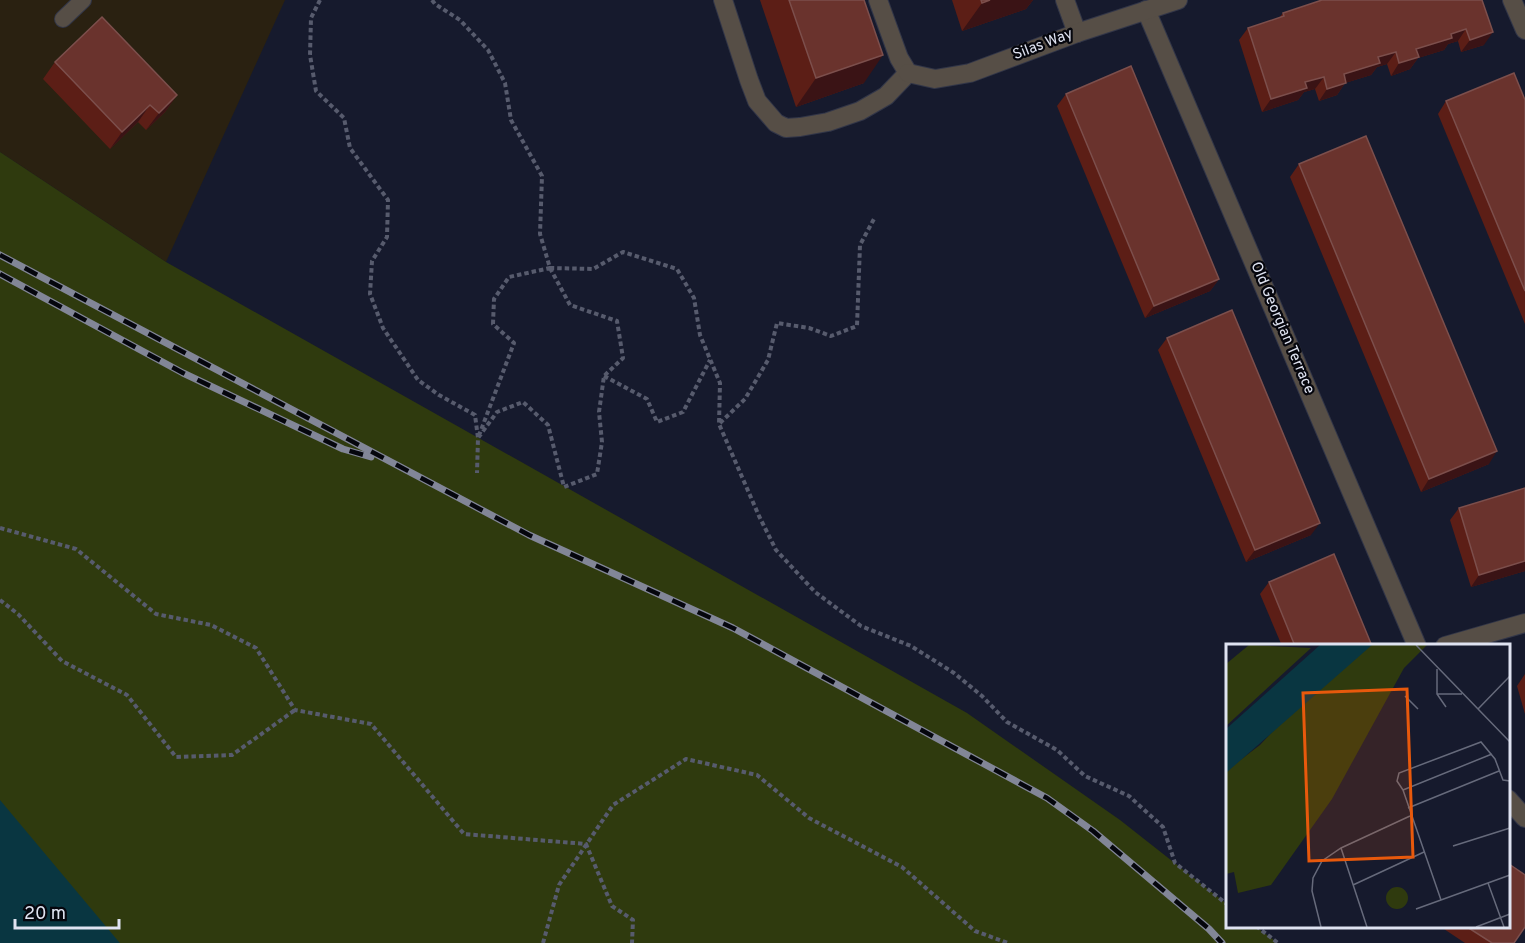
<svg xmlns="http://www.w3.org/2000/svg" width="1525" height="943" viewBox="0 0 1525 943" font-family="Overpass,sans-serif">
  <rect width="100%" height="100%" fill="#161a2d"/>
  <path fill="#2a2111" d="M0,0H285L166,262L0,152Z"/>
  <path fill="#2f3a0e" d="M0,152L166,262L967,713L1120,820L1228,905V926L1256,927L1278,943H61L0,868Z"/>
  <path fill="#093641" d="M0,800L119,942L120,943H0Z"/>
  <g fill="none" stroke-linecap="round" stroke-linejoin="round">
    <defs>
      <path id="service" d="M63,19L83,0"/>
      <g id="minor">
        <path d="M723,0L749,80L757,101L776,123L786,128L800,127L828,122L860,111L886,96L908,73"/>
        <path d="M878,0L899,58L908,73"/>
        <path d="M1065,0L1077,33"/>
        <path d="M1512,0L1525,30"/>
        <path d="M1146,10L1417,646"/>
        <path d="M908,73L935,79L970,73L1077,33L1178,0"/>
        <path d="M1445,646L1525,623"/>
        <path d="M1508,799L1525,818"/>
      </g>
    </defs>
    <use href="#service" stroke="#323648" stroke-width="18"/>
    <use href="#minor" stroke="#323648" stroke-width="20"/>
    <g stroke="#575b6d" stroke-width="4" stroke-dasharray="4.5 3" stroke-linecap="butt">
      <path d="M320,0L311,18L310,55L316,91L344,118L350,148L388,200L387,237L372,261L370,294L383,328L418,380L439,395L475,415L478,438L477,473"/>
      <path d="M432,0L435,4L460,20L488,50L505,83L511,120L542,176L540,234L550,268L593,269L623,252L677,269L694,298L700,335L720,383L719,424L759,516L776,550L815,592L861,626L911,646L954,673L982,696L1007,722L1057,750L1085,776L1129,796L1163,827L1175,863L1228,905"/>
      <path d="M550,268L570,305L617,321L623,358L604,376L599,412L602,442L597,474L564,487L548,425L523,402L497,412L478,438L514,343L493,324L494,299L509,277Z"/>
      <path d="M604,376L647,399L657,422L683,412L710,360"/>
      <path d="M720,423L745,399L768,360L777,323L809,328L831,336L857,326L860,245L875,217"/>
      <path d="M0,528L76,549L156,614L211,625L256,648L295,710L371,724L464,834L586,844L612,906L633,920L632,943"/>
      <path d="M0,600L18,614L62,661L127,695L176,757L232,755L295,710"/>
      <path d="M1256,926L1278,943"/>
      <path d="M543,943L559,885L613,805L686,759L757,775L809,818L902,867L975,931L1008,943"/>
    </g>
    <use href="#service" stroke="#564e46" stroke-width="16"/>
    <use href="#minor" stroke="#564e46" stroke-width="18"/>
    <defs>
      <g id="rail">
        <path d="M0,255L529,535L733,628L1047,798L1093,831L1209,929L1222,943"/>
        <path d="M0,274L183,373L343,449L371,457"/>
      </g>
    </defs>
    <use href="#rail" stroke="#828697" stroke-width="7"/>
    <use href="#rail" stroke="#05060d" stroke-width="4.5" stroke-dasharray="14" stroke-linecap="butt"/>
  </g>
  <g fill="#5c1e16">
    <path d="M760,0H864V83L796,107Z"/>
    <path d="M952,0H1033L1026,9L962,31Z"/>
    <path d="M1482,0L1484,45L1461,52L1458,41L1448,44L1444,50L1418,58L1410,69L1391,76L1387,64L1377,67L1371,75L1345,83L1337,95L1319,101L1315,89L1304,92L1298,100L1262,112L1239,40L1248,28L1279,18L1283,13Z"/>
    <path d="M55,62L177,95L165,112L146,130L138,122L110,149L43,79Z"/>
    <path d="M1066,94L1219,279L1210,291L1145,318L1057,106Z"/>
    <path d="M1525,100V324L1438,114L1446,101Z"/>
    <path d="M1299,164L1489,464L1421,492L1290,177Z"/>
    <path d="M1167,338L1311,535L1246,562L1158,350Z"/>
    <path d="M1525,488V571L1471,587L1450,520L1459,508Z"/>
    <path d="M1269,582L1372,646H1282L1260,594Z"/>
    <path d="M1525,674V714L1517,686Z"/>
    <path d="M1446,927H1509L1514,943H1465L1444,929Z"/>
  </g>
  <g fill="#3a1315">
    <path d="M990,0H1033L1026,9L962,31L982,3Z"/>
    <path d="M1466,29L1458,41L1448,44L1444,50L1418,58L1410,69L1391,76L1399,63L1416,49L1451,34Z"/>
    <path d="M1493,32L1484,45L1461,52L1470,40Z"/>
    <path d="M1396,52L1387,64L1377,67L1371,75L1345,83L1337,95L1319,101L1327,89L1344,74L1378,57Z"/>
    <path d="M883,55L864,83L796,107L816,78Z"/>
    <path d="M1324,77L1315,89L1304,92L1298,100L1262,112L1271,99L1305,82Z"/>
    <path d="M177,95L165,112L146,130L159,113Z"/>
    <path d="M150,105L138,122L110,149L122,132Z"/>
    <path d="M1219,279L1210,291L1145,318L1154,306Z"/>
    <path d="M1497,451L1489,464L1421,492L1429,479Z"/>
    <path d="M1320,523L1311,535L1246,562L1255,550Z"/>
    <path d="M1525,561V571L1471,587L1479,575Z"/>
  </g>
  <g fill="#6a332d" stroke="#7c4f4c" stroke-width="1.5">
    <path d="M789,0H864L883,55L816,78Z"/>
    <path d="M981,0H990L982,3Z"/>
    <path d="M1322,0H1482L1493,32L1470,40L1466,29L1451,34L1452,38L1416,49L1419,57L1399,63L1396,52L1378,57L1380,63L1344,74L1346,83L1327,89L1324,77L1305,82L1307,88L1271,99L1248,28L1284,16L1283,13Z"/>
    <path d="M102,17L177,95L159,113L150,105L122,132L55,62Z"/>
    <path d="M1131,66L1219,279L1154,306L1066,94Z"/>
    <path d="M1514,73L1525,100V291L1446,101Z"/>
    <path d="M1366,136L1497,451L1429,479L1299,164Z"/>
    <path d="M1232,310L1320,523L1255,550L1167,338Z"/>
    <path d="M1525,488V561L1479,575L1459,508Z"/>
    <path d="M1334,554L1372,646H1295L1269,582Z"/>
    <path d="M1509,864L1525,875V927L1514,943H1492L1467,927H1509Z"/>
  </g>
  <g text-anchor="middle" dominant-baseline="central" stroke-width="4.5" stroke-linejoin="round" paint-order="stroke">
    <g font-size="15" fill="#dfe3f1" stroke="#05060d">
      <text transform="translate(1043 45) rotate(-21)">Silas Way</text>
      <text transform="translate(1282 328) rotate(67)">Old Georgian Terrace</text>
    </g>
  </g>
  <g transform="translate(1226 644)">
    <rect width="284" height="284" fill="#161a2d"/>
    <path d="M23,1L85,4L0,82V20ZM141,1H201L178,24L106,155L45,241L12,249L8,228L0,230V127L34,101L70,63ZM160 254a11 11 0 1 1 22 0a11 11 0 1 1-22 0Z" fill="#2f3a0e"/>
    <path d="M94,1H146L0,129V85Z" fill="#093641"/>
    <path fill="none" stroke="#666a7b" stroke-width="1.5" d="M190,1L284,98M211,25V50L220,63M211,50H236M179,52L192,65M252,65L284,32M177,146L171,137L173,129L255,98L269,115L277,136L284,137M177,146L215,256M177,146L266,110M182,164L273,127M227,202L284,184M115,204L141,283M262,239L278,283M127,241L198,208M190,265L284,231M95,283L86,247L87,234L96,217L115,204L184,172M250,283L284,270"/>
    <path fill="#e8590c" fill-opacity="0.15" stroke="#e8590c" stroke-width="3" d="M181,45L187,213L83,217L77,49Z"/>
    <rect width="284" height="284" fill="none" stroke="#dfe3f1" stroke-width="3"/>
  </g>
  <path d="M15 919v9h104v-9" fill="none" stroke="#dfe3f1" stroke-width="3"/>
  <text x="24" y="919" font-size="18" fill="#dfe3f1" stroke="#05060d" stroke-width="4.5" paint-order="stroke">20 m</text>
</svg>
